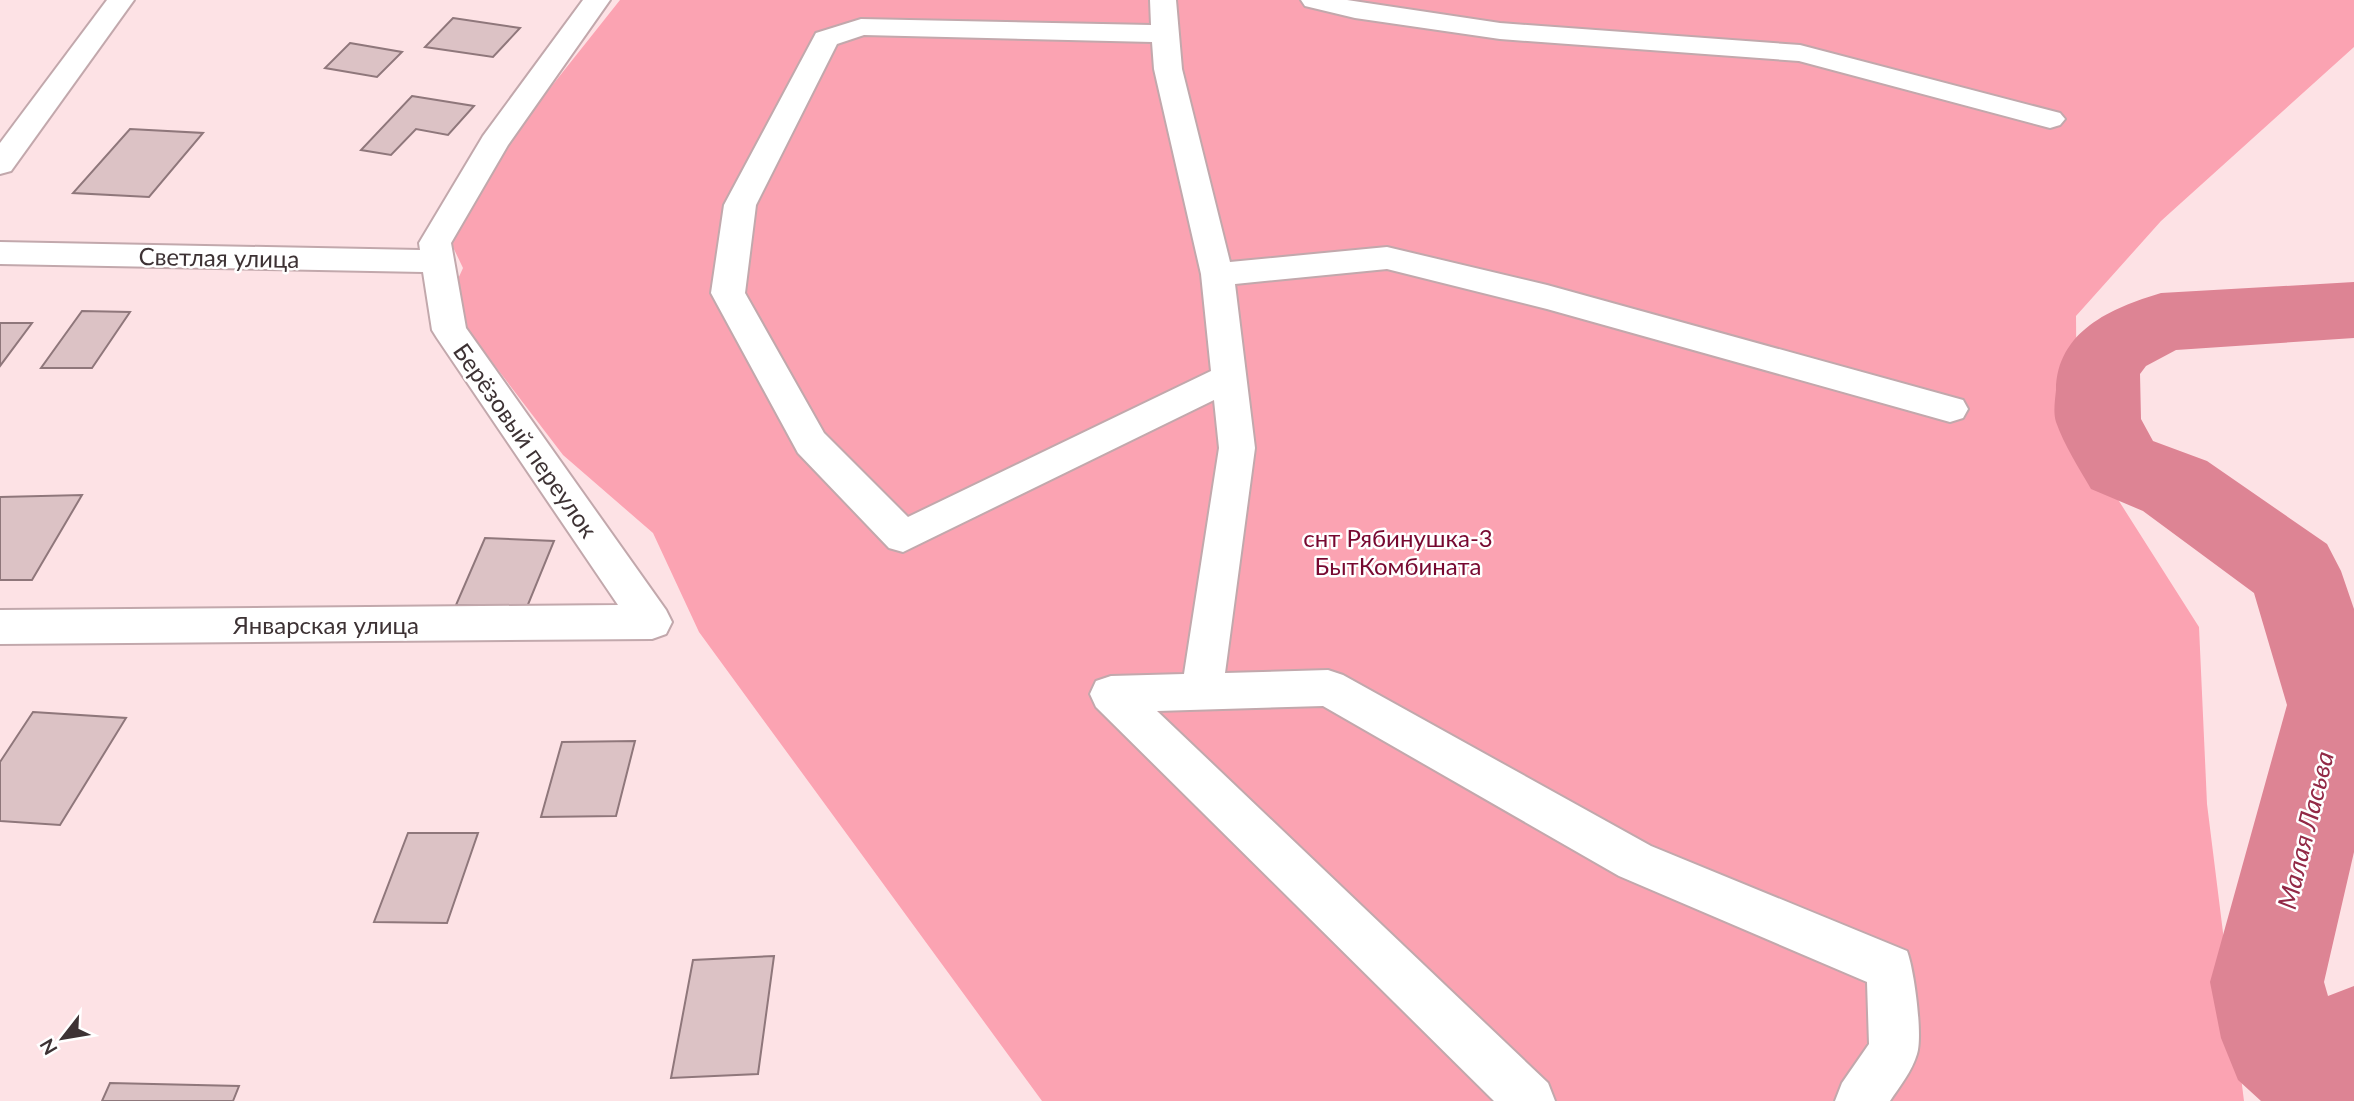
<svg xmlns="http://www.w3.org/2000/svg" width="2354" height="1101" viewBox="0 0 2354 1101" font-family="Lato,sans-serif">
  <rect width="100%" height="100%" fill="#fde2e5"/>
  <path fill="#fba3b2" d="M620,0H2354V47L2161,221L2076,316L2077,435L2199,627L2207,804L2244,1101H1042L699,632L653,533L563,455L447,303L463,268L442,224Z"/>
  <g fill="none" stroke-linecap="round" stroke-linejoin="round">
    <path fill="#dd8494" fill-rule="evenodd" d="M2354,282V338L2176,350L2146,366L2140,374L2141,419L2153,441L2207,461L2327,544L2341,571L2354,609V852L2324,982L2328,996L2354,986V1101H2261L2238,1080L2221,1038L2210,982L2287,705L2254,593L2143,511L2091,489C2079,468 2064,445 2056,422C2053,413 2055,400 2056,390C2057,331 2111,308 2161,293Z"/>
  </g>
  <g fill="#dcc2c5" stroke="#8f777b" stroke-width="2">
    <path d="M453,18L520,28L493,57L425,47Z"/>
    <path d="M350,43L402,52L377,77L325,68Z"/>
    <path d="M412,96L474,106L448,135L416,129L391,155L361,150Z"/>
    <path d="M130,129L203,133L149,197L73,193Z"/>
    <path d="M82,311L130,312L92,368H41Z"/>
    <path d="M0,323H32L0,366Z"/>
    <path d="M82,495L32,580H0V497Z"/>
    <path d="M485,538L554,541L527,607L456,605Z"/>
    <path d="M33,712L126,718L60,825L0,821V762Z"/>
    <path d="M635,741L616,816L541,817L562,742Z"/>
    <path d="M408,833H478L447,923L374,922Z"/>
    <path d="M774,956L758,1074L671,1078L693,960Z"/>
    <path d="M110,1083L239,1086L233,1101H102Z"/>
  </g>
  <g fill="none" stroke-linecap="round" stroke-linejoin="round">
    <defs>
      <g id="minor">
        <path d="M107,0H134L11,171L0,174V143Z"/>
        <path d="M583,0H610L508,145L451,243L466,328L666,610L672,622L666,634L652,639L0,644V610L618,605L437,338L432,330L423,272L0,264V242L420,250L419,243L483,136Z"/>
        <path d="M1150,0H1176L1182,69L1230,262L1387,247L1547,285L1963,400L1968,409L1963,418L1950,422L1547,309L1387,269L1235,284L1255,448L1225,673L1328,670L1343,675L1651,846L1907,951C1914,969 1923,1036 1917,1054C1912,1071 1900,1086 1890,1101H1835L1842,1083L1869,1044L1867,982L1619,876L1323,706L1157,711L1548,1083L1555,1101H1494L1096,707L1090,694L1096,681L1111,676L1184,674L1219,448L1214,400L903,552L889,548L798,453L711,293L724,205L816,33L861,19L1151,25ZM864,35L1152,42L1154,69L1201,274L1211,371L908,517L824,433L745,293L756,205L837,44Z"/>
        <path d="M1301,0H1347L1500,23L1800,45L2060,113L2065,119L2060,125L2050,128L1799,61L1500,39L1355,18L1305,6Z"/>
      </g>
    </defs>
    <use href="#minor" stroke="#c2a8ac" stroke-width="4"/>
    <use href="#minor" fill="#fff" fill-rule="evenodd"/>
  </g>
  <g text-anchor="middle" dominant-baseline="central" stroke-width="5" stroke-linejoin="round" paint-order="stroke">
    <g font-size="24" fill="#3d3234" stroke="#fff">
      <text transform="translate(219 257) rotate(1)">Светлая улица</text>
      <text transform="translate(526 440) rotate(55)">Берёзовый переулок</text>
      <text x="326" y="624">Январская улица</text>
    </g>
    <g font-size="24" fill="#770830" stroke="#fff">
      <text x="1398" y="537">снт Рябинушка-3<tspan x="1398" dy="28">БытКомбината</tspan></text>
    </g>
    <g font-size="26" font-style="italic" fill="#922946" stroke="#fff">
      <text transform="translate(2305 830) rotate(-76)">Малая Ласьва</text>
    </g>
  </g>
  <g transform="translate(63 1038) rotate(239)" stroke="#ffffff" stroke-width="5" paint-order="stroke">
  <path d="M0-5L12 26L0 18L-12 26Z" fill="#3d3234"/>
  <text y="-10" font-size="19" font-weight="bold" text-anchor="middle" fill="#3d3234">N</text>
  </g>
</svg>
